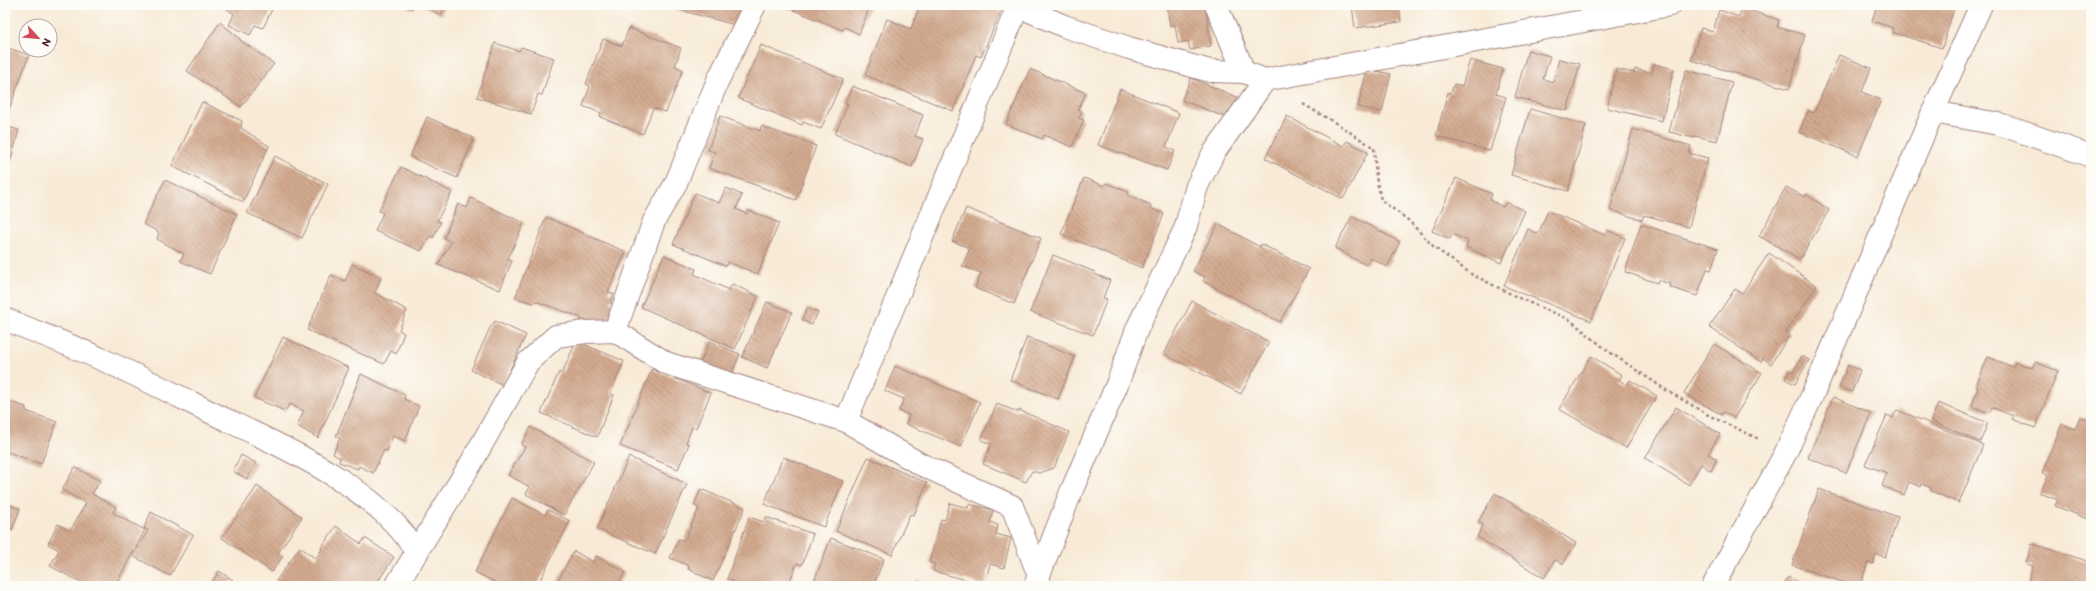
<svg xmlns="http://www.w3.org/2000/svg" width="2096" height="591" viewBox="0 0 2096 591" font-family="Itim,sans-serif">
  <defs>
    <pattern id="building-back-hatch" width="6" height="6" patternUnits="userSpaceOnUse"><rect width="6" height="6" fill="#d3aa8f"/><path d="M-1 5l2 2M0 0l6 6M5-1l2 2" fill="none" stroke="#ad8a75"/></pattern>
  </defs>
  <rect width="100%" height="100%" fill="#fdfcf7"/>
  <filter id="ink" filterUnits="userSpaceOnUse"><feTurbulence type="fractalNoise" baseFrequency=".025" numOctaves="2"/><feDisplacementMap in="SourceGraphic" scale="8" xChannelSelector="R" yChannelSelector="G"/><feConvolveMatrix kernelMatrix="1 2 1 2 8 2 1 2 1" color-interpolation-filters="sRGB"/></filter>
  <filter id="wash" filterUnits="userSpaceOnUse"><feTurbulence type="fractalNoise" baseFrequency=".012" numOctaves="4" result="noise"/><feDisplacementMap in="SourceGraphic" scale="16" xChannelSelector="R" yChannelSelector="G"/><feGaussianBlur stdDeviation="0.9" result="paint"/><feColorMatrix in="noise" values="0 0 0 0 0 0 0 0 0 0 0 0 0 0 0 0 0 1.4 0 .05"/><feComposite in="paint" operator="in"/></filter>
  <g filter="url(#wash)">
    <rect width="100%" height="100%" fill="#f8ead6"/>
    <g id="blocks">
      <g fill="url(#building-back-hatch)">
        <path d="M222,5H274L263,28L255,25L250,35L229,25L234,14Z"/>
        <path d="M404,5H414L412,9Z"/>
        <path d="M421,5H445L441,15Z"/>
        <path d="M677,5H745L739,26L676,9Z"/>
        <path d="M781,5H868L870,6L859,34L845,27L843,30Z"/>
        <path d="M920,5L1003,6L981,57L976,55L953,111L865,75L887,19L911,29Z"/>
        <path d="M1167,5H1205L1211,46L1190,50L1188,41L1178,43L1175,25L1170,26Z"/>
        <path d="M1346,5H1399L1401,22L1355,28L1352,6L1346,7Z"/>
        <path d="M1877,5H1955L1942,48L1892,32L1893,28L1872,21Z"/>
        <path d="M1742,8L1779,20L1777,27L1805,35L1789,89L1691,60L1701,28L1713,32L1719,10L1739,17Z"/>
        <path d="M220,22L240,39V40L274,64L241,107L187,71Z"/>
        <path d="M629,28L681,48L675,66L683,70L666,112L653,108L643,134L600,117L601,113L583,106L590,86L586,84L603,39L622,46Z"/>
        <path d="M495,43L519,51L521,47L554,58L542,95L538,94L531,114L477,97Z"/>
        <path d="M761,45L843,79L821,129L803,122L802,125L738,98Z"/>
        <path d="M5,47L29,55L7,115L5,114Z"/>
        <path d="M1528,50L1550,56L1543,79L1553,82L1559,59L1580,64L1567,111L1515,97Z"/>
        <path d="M1839,55L1871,68L1862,92L1881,100L1858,156L1799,132L1808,111L1814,113Z"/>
        <path d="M1470,60L1503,69L1496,94L1506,97L1490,151L1436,136L1448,92L1451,93L1454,84L1462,86Z"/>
        <path d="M1654,64L1674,69L1662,121L1607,108L1616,69L1634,73L1635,69L1652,73Z"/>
        <path d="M1030,69L1086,93L1078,109L1082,111L1079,118L1084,120L1072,147L1044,135L1042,139L1006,124Z"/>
        <path d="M1367,69L1391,74L1382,112L1358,107Z"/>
        <path d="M1686,70L1732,82L1717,141L1695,136L1694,138L1669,132Z"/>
        <path d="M1191,78L1242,99L1227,118L1182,100Z"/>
        <path d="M852,86L923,115L915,136L923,139L912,167L835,134L848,104L845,103Z"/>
        <path d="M1120,89L1179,113L1166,147L1175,151L1167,170L1098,145Z"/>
        <path d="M202,102L242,121L241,128L269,146L243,202L172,166Z"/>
        <path d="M1530,109L1586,125L1568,191L1511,175Z"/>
        <path d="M720,116L760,131L761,126L816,146L796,200L709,168L715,152L708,150Z"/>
        <path d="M1287,116L1343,146L1347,141L1368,152L1343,199L1265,158Z"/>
        <path d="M427,117L474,138L457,178L410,157Z"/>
        <path d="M5,126L19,130L5,181Z"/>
        <path d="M1633,129L1691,146L1689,153L1708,158L1689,227L1644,215L1642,220L1610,210Z"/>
        <path d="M275,156L328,184L302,238L247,213Z"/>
        <path d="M401,167L452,192L437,221L441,222L433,238L430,236L421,251L375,231L383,213L379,211Z"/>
        <path d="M1084,178L1104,186L1106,183L1129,192L1128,195L1151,205L1150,208L1164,214L1142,268L1061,234Z"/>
        <path d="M1456,178L1492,194L1490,200L1503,207L1506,202L1525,211L1501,263L1466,247L1468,241L1452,234L1450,239L1432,231Z"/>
        <path d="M165,180L237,214L210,274L180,261L184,254L157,239L159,232L143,224Z"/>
        <path d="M1786,187L1805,197L1806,194L1829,210L1800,259L1759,236Z"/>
        <path d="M726,188L742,195L736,209L747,214L748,210L779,223L758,274L728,262L726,266L673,244L695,193L719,203Z"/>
        <path d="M471,198L524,223L508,259L512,261L500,290L438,265L451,242L444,238L458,204L467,208Z"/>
        <path d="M966,208L1041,238L1014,304L975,288L981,273L962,266L970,248L952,241Z"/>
        <path d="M1548,211L1605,235L1607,230L1625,238L1591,321L1504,286L1528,229L1538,234Z"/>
        <path d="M1352,216L1400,242L1387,267L1371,258L1366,265L1335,248Z"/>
        <path d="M546,217L626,252L608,292L614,294L610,303L615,304L612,317L587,329L580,317L535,301L534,303L515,298Z"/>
        <path d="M1218,224L1260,247L1261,244L1309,269L1280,322L1203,281L1205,277L1193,271Z"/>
        <path d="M1641,224L1718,249L1711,270L1707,269L1697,296L1669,287L1670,284L1658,280L1657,283L1625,272Z"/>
        <path d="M1769,253L1817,286L1786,332L1790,334L1771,364L1763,358L1761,362L1709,327L1735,289L1742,293Z"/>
        <path d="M664,255L696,269L694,274L729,290L732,284L758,296L735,349L641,307Z"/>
        <path d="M1053,255L1095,272L1094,274L1110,280L1103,298L1107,299L1093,335L1030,312Z"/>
        <path d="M352,264L381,277L375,293L407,310L399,330L404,333L396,354L391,351L384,364L307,330L331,275L345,281Z"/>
        <path d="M1192,301L1269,342L1241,394L1164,354Z"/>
        <path d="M767,302L792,312L767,368L742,357Z"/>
        <path d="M807,308L818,312L812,325L802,320Z"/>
        <path d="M495,321L526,335L503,385L471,370L490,328Z"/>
        <path d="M283,337L349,368L318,438L297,426L304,411L290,404L285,411L254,398Z"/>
        <path d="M1027,337L1075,357L1058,399L1010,380Z"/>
        <path d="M576,341L624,361L610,394L614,395L597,437L541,413L559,372L562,374Z"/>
        <path d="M710,341L740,354L731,376L700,363Z"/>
        <path d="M1714,344L1762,373L1734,418L1723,412L1722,415L1684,393Z"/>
        <path d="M1591,356L1622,375L1619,380L1627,385L1630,380L1657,396L1626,448L1559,409Z"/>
        <path d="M1802,356L1809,360L1795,384L1785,379L1790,370L1793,372Z"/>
        <path d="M1988,357L2013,367L2015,362L2032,368L2035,362L2058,371L2035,428L2012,419L2013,416L1992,407L1989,413L1972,406L1978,387L1976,386Z"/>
        <path d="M1848,365L1860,370L1852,392L1839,387Z"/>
        <path d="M895,366L980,402L961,447L906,424L909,415L899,411L904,399L885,391Z"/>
        <path d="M652,369L711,393L696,428L692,427L686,443L689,444L678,469L620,446Z"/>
        <path d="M361,374L405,395L404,399L419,406L405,441L393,436L387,451L384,450L373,473L359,466L358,469L339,462L340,458L333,454L340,438L336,436Z"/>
        <path d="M1833,397L1871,413L1846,473L1808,458Z"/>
        <path d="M5,400L26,407V411L57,422L41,464L5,451Z"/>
        <path d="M1938,403L1988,423L1980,442L1931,421Z"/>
        <path d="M997,404L1018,412L1019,410L1069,432L1054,468L1039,473L1032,471L1026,482L983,464L991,444L981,440Z"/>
        <path d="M1676,407L1720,434L1708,454L1717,459L1711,471L1701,464L1689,485L1645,458Z"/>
        <path d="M1897,410L1983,445L1959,503L1931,491V488L1922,484L1921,487L1909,482L1904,495L1882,486L1887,473L1865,465L1887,415L1893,418Z"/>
        <path d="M2080,417L2091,421V510L2088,519L2055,506L2058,500L2040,493L2048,475L2042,473L2062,424L2075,429Z"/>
        <path d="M531,427L594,462L564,515L526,494L530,487L508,475L525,447L521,445Z"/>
        <path d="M241,455L256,463L247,479L233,471Z"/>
        <path d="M629,457L687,484L655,554L597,529Z"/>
        <path d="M783,457L843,481L824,527L764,504Z"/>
        <path d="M868,457L927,483L914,515L910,514L892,555L836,531Z"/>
        <path d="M75,467L100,481L92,494L116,507L113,513L145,530L115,586H88L50,566L59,550L48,544L58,524L70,531L86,503L62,490Z"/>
        <path d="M257,486L302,517L278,553L283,556L272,572L222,538Z"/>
        <path d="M701,489L745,508L713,581L688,569L689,566L670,558L679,539L684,541L699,508L694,505Z"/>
        <path d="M1819,489L1898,517L1885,557L1876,554L1873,564L1868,562L1860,586H1854L1792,565Z"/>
        <path d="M1495,493L1576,543L1563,564L1555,560L1544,578L1477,537L1483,525L1478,522Z"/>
        <path d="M512,498L545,515L548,510L570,521L537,586H502L475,572Z"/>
        <path d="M5,503L20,509L12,530L8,528L5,539Z"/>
        <path d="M950,503L968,508L969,504L993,510L990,522L998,525L996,534L1011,538L1004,568L990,564L985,585L933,571L935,564L929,563L941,519L945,520Z"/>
        <path d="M151,512L193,535L170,576L133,556L148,530L144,528Z"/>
        <path d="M749,517L764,522L766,517L813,534L802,565L797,563L788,586H731L733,581L727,579Z"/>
        <path d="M336,526L361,544L365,538L394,557L375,586H284L276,581L300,547L316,559L322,549L321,548Z"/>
        <path d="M831,538L884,559L873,586H812Z"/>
        <path d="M2032,544L2091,562V586H2027L2033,566L2026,564Z"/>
        <path d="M574,551L593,562L596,556L625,572L617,586H555Z"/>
        <path d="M219,571L233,580L229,586H210Z"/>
        <path d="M1788,577L1806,586H1783Z"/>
        <path d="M918,581L934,586H916Z"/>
      </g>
    </g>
  </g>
  <g filter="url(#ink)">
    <use href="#blocks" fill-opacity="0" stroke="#a18480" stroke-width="1"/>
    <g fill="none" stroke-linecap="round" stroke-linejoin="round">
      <defs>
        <g id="street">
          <path d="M1016,5L1064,26L1129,48L1210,71L1244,72"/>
          <path d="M1216,5L1244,72L1265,80L1670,5"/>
          <path d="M1933,112L1999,124L2091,156"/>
          <path d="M5,319C38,333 71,345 103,360C139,376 174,394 210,412C278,445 378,486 417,553"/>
          <path d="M615,331L654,221L676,183L718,80L755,5"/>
          <path d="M846,421L1018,6"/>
          <path d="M1036,583L1071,492L1118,382L1137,329L1185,229L1197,186L1213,154L1265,80"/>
          <path d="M396,586L470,465L528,362L556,336L586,332L615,331L666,363L846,421L920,464L1012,506L1039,576"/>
          <path d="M1713,586L1785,454L1812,396L1933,112L1981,5"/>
        </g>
      </defs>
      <use href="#street" stroke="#a18480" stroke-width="24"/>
      <path stroke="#a18480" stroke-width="2.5" stroke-dasharray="3 3" stroke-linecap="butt" d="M1303,104L1339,125L1374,148L1376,177L1381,200L1408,220L1434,247L1471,274L1521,299L1570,320L1608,351L1666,390L1710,416L1759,439"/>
      <use href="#street" stroke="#fff" stroke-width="22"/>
    </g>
  </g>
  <rect width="2096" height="591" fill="none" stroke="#fdfcf7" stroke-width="20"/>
  <g transform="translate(38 38) rotate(117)"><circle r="19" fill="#fdfcf7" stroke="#b5a4a5"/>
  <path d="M0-3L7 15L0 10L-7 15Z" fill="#d1495b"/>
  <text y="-6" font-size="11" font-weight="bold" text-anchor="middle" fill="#4a1f2b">N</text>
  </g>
</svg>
